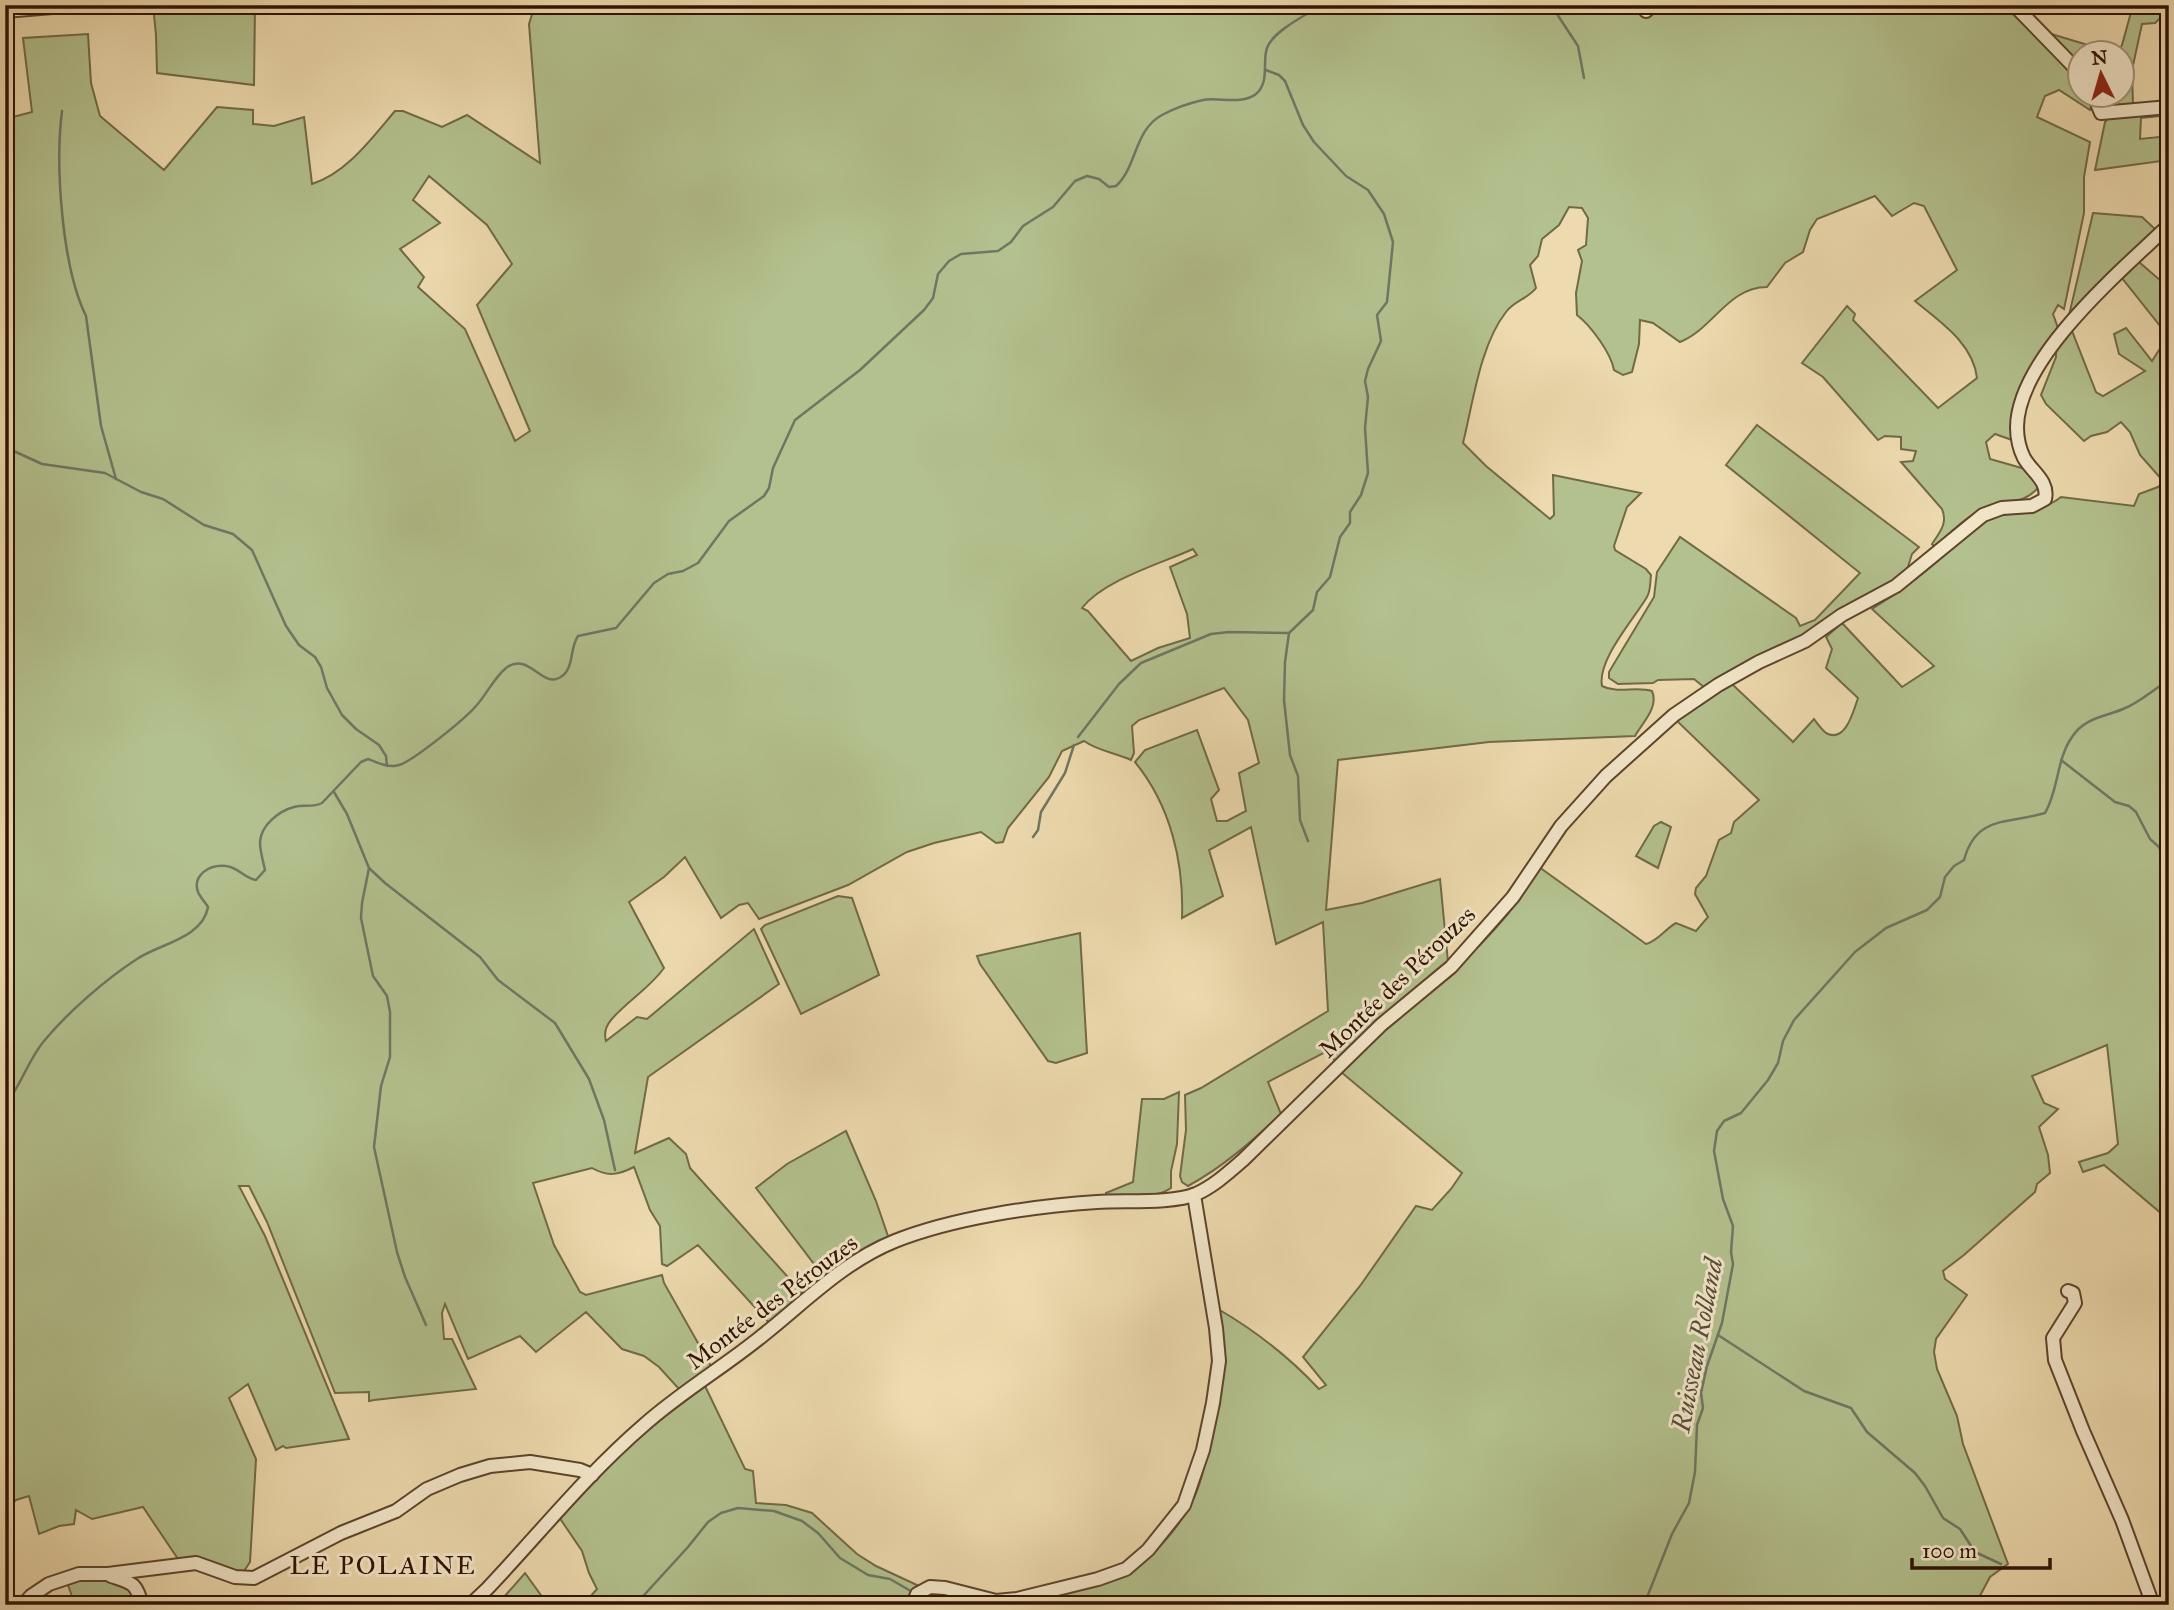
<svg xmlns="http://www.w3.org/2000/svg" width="2174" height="1610" viewBox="0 0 2174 1610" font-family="'IM FELL Great Primer',serif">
  <rect width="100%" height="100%" fill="#eddaae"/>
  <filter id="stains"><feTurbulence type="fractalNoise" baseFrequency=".00286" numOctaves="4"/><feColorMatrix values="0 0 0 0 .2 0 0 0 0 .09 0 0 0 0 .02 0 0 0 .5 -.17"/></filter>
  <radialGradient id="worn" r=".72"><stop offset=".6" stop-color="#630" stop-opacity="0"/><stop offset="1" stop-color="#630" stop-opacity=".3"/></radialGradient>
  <g fill="#b3c18e" stroke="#716a47" stroke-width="2" fill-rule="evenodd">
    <path d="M153,5H255L254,85L157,73L156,35Z"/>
    <path d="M535,5H1641L1636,13L1648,17L1660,5H2004L2079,79L2080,94L2088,95L2092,104L2090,110L2059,90L2045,96L2037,117L2090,142L2084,177V213L2064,309L2058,305L2053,314L2058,328C2032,365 2012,394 2012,440L1995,434L1986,442L1990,459L2025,469L2039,486C2027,505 1998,502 1979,511C1962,520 1948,535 1935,547L1932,544C1940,532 1948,523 1942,509L1901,462L1913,461L1916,451L1901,449V437L1885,436L1878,440L1823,377L1802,363L1847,306L1855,314L1853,320L1938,408L1977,378C1973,343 1940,322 1915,301L1957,270L1924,206L1914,203L1892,216L1875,196L1817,219L1810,230L1803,252L1785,263L1767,287C1728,287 1713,329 1680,342L1653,323L1640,320L1639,344L1632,372L1623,375L1614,370C1611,353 1591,326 1577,315L1576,293L1582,261L1578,250L1586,245L1588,218L1582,208L1569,207L1559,225L1542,239L1538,256L1530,265L1536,288C1529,298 1514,301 1506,312C1480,345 1473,403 1463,443L1486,466L1550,519L1554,515L1553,475L1641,493L1627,507L1614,546L1615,550L1646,569L1651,575C1650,582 1651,590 1647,597C1634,619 1597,660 1602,686C1617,694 1636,686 1652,691C1659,707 1643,722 1635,736L1489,742L1338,760L1326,910L1362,903L1440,879L1448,962L1335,1062L1329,1050L1268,1082L1281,1114C1251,1142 1223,1167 1188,1186L1182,1182L1180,1176L1186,1130L1185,1095L1201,1088L1328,1011L1323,922L1276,944L1251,827L1209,850L1223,896L1182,918C1184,863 1171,806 1135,762L1145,750L1197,730L1219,790L1211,799L1217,821H1227L1246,811L1239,773L1259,763L1248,720L1224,688L1139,720L1132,726L1134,753L1131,760C1116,753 1098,751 1084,741L1062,751L1049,777L1008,828L1003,842L996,843L981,832L934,843L907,852L848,885L759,919L748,903L739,905L721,918L685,857L664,877L629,902L664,968C649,989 627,1001 611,1020C606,1026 604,1034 606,1041L637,1017L647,1019L754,929L779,984L648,1077L635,1153L669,1138L686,1154L690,1168L804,1295L771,1325L698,1245L667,1266L662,1264L660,1226L650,1210L634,1167C618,1175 608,1177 592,1168L533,1183L554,1245L580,1292L586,1295L662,1275L664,1283L711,1366L682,1389H679L659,1367L644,1356L622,1349L586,1312L536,1352L520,1336L468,1359L445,1304L442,1313L444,1339H452L476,1389L374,1400L369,1401V1392L335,1393L267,1222L249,1186H239L265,1236L349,1439L286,1448L283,1446L276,1450L248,1384L229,1398L256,1459L250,1562L242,1574C220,1566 201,1556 178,1559L143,1507L92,1519L76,1510L74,1524L59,1526L39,1534L29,1496L16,1500L5,1511V195C16,165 15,148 9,118L32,112L23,38L88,34L91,83L100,116L164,170L217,107L253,110V124L274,126L304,117L312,184C347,173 372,138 395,111H403L442,127L467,115L540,163L529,24ZM429,176L487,225L512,264L477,305L530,431L515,441L465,329L418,287L424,277L400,249L440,223L413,200ZM1193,549L1197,555L1170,567L1187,614L1190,638L1158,648L1131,661L1088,611L1082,608C1104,580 1160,564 1193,549Z"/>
    <path d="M2133,5H2169V10L2155,23L2142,24L2132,70L2133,106L2103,109L2098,95L2122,94V52H2080L2079,67L2048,33L2111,52L2118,51L2122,45Z"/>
    <path d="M2169,111V115L2141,118L2140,139L2169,136V160L2095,170L2105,122L2110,116Z"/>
    <path d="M2093,213L2142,217L2156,230L2075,309L2070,311Z"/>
    <path d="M2139,262L2169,288V1220L2104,1165L2083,1172L2079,1162L2108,1153L2118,1144L2107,1045L2032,1076L2044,1103L2058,1109L2039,1127L2048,1155L2050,1173L2037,1184L2035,1192L1964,1255L1943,1271L1945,1279L1967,1295L1936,1339L1934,1352L1937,1369L1957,1416L1963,1444L2008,1564L1990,1577L1975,1605H1020L1019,1602L1147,1559C1164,1543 1180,1525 1191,1504C1201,1485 1205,1464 1209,1442C1220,1394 1229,1359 1218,1309C1256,1331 1289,1357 1319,1389L1326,1385L1303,1357L1360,1286L1416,1206L1432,1210L1451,1189L1462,1173L1341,1072C1404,1005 1496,950 1539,867L1646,944C1658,941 1665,929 1676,923L1696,931L1708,917L1695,894L1696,888L1706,876L1719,840L1731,833L1734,822L1759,800L1677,721L1732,684L1793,742L1814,719C1817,723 1822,730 1826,733C1846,744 1854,709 1858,698L1826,668L1832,649L1826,637L1842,623L1902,687L1934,666L1872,609C1896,594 1919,578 1941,558C1954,547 1966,531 1981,522C2006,506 2038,516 2061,497L2134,506L2139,494L2158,487L2164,482L2140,455L2130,432L2121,422L2107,432L2091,436L2084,441L2046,404L2041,395L2056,357V350L2072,331L2096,392L2103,396L2145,371L2119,354L2114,334L2126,328L2152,361L2168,336L2122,278Z"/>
    <path d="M1757,425L1919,547L1912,554L1907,570L1886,586L1856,600L1794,641L1739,666L1705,688L1694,679L1658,680L1653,683L1618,684L1609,678V672L1654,597L1657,572L1680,537L1796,618L1800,626L1815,620L1860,573L1726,465Z"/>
    <path d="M1661,822L1671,827L1658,868L1636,856L1654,826Z"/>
    <path d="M838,896L852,898L879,975L801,1014L761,929L765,925Z"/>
    <path d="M1080,933L1087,1053L1056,1063L1048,1061L980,964L977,956Z"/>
    <path d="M1179,1092L1177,1144L1171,1171V1188C1154,1200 1126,1195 1106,1195V1193L1133,1182L1142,1099H1164Z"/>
    <path d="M846,1131L876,1201L889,1239L865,1250L824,1277L756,1188L787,1164Z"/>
    <path d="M705,1386L745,1469L753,1471L756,1503L786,1505L812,1513L857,1554L876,1566L917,1585L906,1605H583L597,1589L589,1573L582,1551L559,1517L612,1460L646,1430Z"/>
    <path d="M525,1573L548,1605H497Z"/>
    <path d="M77,1579C90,1580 121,1578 131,1588C134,1592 136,1599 138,1605H75L67,1582Z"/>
  </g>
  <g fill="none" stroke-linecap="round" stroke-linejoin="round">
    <g stroke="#6f7764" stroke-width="2.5">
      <path d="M1551,5L1578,46L1584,78"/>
      <path d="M1266,70L1279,75L1285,81L1303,125L1314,142L1346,176L1368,190L1384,214L1393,242L1387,302L1377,315L1381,341L1368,369L1365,381L1368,397L1365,428L1368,473L1361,495L1350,512V523L1340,537L1330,577L1317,592L1313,610L1289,633L1285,662L1284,700L1290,755L1298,776L1300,820L1308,841"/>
      <path d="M62,111C55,166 62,267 86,316L101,426L116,479"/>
      <path d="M5,447L42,464L105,473L141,492L163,499L204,525L233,534L252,550L286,626L299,645L315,657L321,667L327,688L342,715L356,729L379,745L386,756L387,766"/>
      <path d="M1078,737L1119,684L1141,663L1211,634L1229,632L1289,633"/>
      <path d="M2061,760L2115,802L2129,806L2136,812L2150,839L2159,847L2169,871"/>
      <path d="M334,792L347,814L369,868L385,883L480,957L498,980L555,1023L589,1079L604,1120L615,1170"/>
      <path d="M1033,837L1038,830L1041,812L1065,773L1074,745"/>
      <path d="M369,868L362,903L361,918L373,976L387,996L390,1012V1057L381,1086L374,1147L397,1252L405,1277L426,1325"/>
      <path d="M5,1105C21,1086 28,1060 44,1041C68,1012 106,979 137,959C159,944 203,938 208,907C205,902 200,897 198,892C192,875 210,864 226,866C238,867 244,878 256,880L265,870C263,861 260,851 260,842C261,825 279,811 294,807C304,804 312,808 322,803L361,762L368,759C378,763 389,768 399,765C413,761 465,719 476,706C486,695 494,678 506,668C528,651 541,687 559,678C575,670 569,649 578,636L616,628L654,583L668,574L683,571L698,563L729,521L764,496L769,488L773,468L795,420L860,370L924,310L933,298L938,274L949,261L961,254L998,251L1011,242L1023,226L1053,207L1075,181L1087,176L1099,179L1109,187L1116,186C1137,167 1134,130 1162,115C1173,109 1190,103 1203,100C1218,97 1242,105 1256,94C1270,82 1262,62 1267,48C1273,31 1306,15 1322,5"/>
      <path d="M1718,1335L1804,1391L1851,1408L1867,1432L1915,1473L1925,1486L1943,1518L1960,1529L1975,1552L2001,1564"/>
      <path d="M635,1605L688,1547L708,1522L721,1513L738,1508L774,1511L802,1521L818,1533L840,1558L868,1575L890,1579L909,1590"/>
      <path d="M1644,1605L1672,1534L1689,1503L1695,1472L1697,1425L1703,1408L1701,1393L1707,1366L1722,1323L1733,1264L1731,1252L1733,1226L1723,1199L1714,1151L1717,1131L1724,1121L1741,1113L1768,1080L1778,1063L1783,1041L1794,1020L1855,952L1886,928L1927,910L1940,897L1945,877L1954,866L1964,860C1976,815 2008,824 2045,813C2059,789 2056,760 2072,737C2084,718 2104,717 2123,709C2139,703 2154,689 2169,680"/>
    </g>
    <defs>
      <g id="minor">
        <path d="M2014,5L2080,73"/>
        <path d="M5,11L76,5"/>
        <path d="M1646,11L1652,5"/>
        <path d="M2093,94L2101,113L2169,107"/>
        <path d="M2068,1291L2073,1293L2075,1303L2053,1338L2055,1360L2083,1431L2122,1520L2153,1605"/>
        <path d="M111,1576C132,1583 136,1582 142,1605"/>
        <path d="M23,1605L31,1596L49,1584L79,1574H108L196,1563L235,1577L254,1578L341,1533L396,1511L427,1489L460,1475L490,1466L530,1462L580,1470L592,1475"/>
        <path d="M470,1605L487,1589C539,1534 587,1474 644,1425C681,1392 724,1367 762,1336C805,1302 843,1262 895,1241C953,1218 1034,1206 1097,1202C1124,1200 1172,1204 1196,1194C1214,1186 1229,1172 1243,1160L1381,1025L1451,967L1513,897L1561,826L1606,776L1674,715L1718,685L1759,662L1805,641L1842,615L1896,586L1983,515L2002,508L2032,506L2045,499C2049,481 2032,472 2024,458C2019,448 2017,437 2017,427C2018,357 2121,271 2169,225"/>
        <path d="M913,1605L917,1594L930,1587L945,1588L996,1601L1017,1599L1098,1579L1126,1569L1148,1550L1184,1505L1203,1450L1213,1403L1219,1361L1216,1328L1194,1195"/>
      </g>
    </defs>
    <use href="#minor" stroke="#5e442c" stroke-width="16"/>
    <use href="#minor" stroke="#f3e7ca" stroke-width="12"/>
  </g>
  <g text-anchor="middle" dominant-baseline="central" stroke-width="6" stroke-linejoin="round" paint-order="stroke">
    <g font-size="24" fill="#2f1200" stroke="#f3e7ca">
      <text transform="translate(1397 982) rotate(-44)">Montée des Pérouzes</text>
      <text transform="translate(772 1302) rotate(-37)">Montée des Pérouzes</text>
    </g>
    <g font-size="26" font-style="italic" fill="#544d3a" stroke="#f3e7ca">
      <text transform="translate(1697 1345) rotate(-79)">Ruisseau Rolland</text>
    </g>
    <g font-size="26" letter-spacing="2" fill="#2f1200" stroke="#f3e7ca">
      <text x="383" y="1565">LE POLAINE</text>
    </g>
  </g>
  <rect width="2174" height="1610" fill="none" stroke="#eddaae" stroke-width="28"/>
  <rect x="7" y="7" width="2160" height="1596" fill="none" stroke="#2f1200" stroke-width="3.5"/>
  <rect x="14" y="14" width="2146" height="1582" fill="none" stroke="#2f1200" stroke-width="2"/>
  <g transform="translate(2101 74) rotate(355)"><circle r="33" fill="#f3e7ca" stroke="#a59279" stroke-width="2"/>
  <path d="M0-5L12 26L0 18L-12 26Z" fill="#8f2418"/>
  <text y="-10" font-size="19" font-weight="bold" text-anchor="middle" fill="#2f1200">N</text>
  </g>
  <path d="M1912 1558v10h138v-10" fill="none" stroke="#2f1200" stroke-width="3.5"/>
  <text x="1922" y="1558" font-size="21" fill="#2f1200" stroke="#f3e7ca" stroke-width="5" paint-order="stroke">100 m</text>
  <rect width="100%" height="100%" filter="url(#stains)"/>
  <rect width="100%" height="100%" fill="url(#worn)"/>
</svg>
